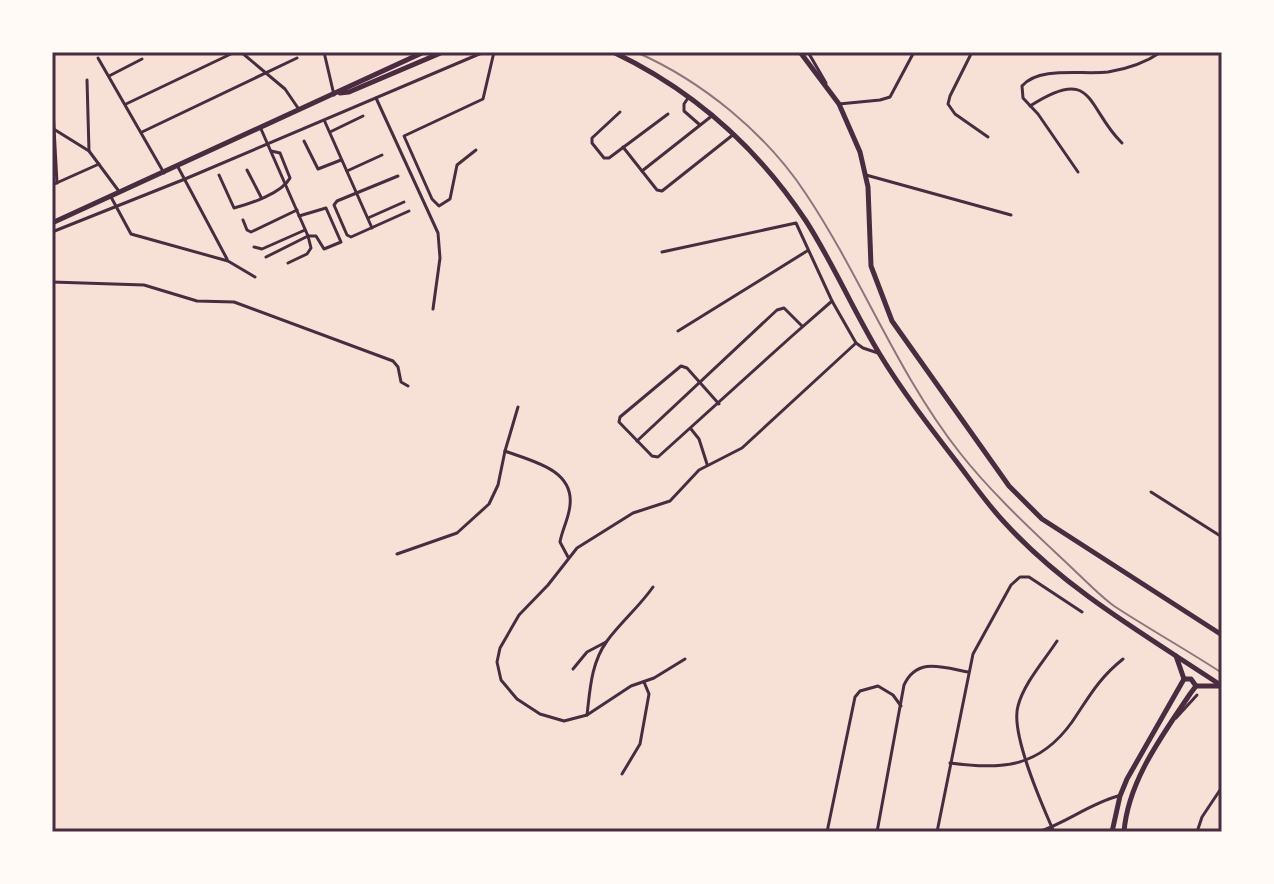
<svg xmlns="http://www.w3.org/2000/svg" width="1274" height="884" viewBox="0 0 1274 884" font-family="Manrope,sans-serif">
  <rect width="100%" height="100%" fill="#f7e1d7"/>
  <g fill="none" stroke-linecap="round" stroke-linejoin="round">
    <g stroke="#4a2c40" stroke-width="3">
      <path d="M241,52L285,89L298,108"/>
      <path d="M324,52L334,95"/>
      <path d="M808,52L826,83"/>
      <path d="M972,52L950,96L948,104L955,114L988,137"/>
      <path d="M98,58L164,173"/>
      <path d="M109,76L142,59"/>
      <path d="M87,80L89,151"/>
      <path d="M52,91L57,183"/>
      <path d="M376,98L438,233L440,258L433,309"/>
      <path d="M688,98L684,104V111L700,125"/>
      <path d="M126,104L235,52"/>
      <path d="M839,104L880,100L890,97L914,52"/>
      <path d="M1030,106C1095,64 1086,108 1122,143"/>
      <path d="M620,112L592,138V143L604,158H609L668,114"/>
      <path d="M325,122L372,228"/>
      <path d="M52,128L89,151L118,190"/>
      <path d="M261,129L308,236L311,248L307,254L288,263"/>
      <path d="M142,132L297,58"/>
      <path d="M330,132L363,116"/>
      <path d="M304,141L318,169L341,160"/>
      <path d="M623,147L657,190L662,191L734,134"/>
      <path d="M476,150L457,165L450,199L439,206L432,199L404,136L483,99L494,52"/>
      <path d="M178,167L227,259"/>
      <path d="M247,170L261,197"/>
      <path d="M347,171L382,155"/>
      <path d="M642,171L713,115"/>
      <path d="M1078,172L1038,114L1023,98L1022,86C1039,66 1083,75 1108,72C1127,69 1145,63 1161,52"/>
      <path d="M219,175L234,208C250,204 282,193 290,178L280,153L271,151"/>
      <path d="M866,175L1011,215"/>
      <path d="M398,176L337,201L334,205L347,235L351,237L409,211"/>
      <path d="M52,185L99,164"/>
      <path d="M111,197L131,234L228,261L255,277"/>
      <path d="M368,218L404,202"/>
      <path d="M243,220L247,230L251,232L297,210"/>
      <path d="M52,232L185,179L484,52"/>
      <path d="M254,247L262,249L305,230"/>
      <path d="M662,252L796,223L832,301L856,343"/>
      <path d="M266,257L308,236H316L324,249L341,242L326,208L299,216"/>
      <path d="M52,282L144,285L197,301L234,302L393,361L398,367L401,382L408,386"/>
      <path d="M678,331L807,251"/>
      <path d="M719,404L687,368L681,366L620,417L619,422L652,456L658,457L792,336L832,301"/>
      <path d="M691,429L699,439L707,464"/>
      <path d="M637,441L777,310L784,308L802,326"/>
      <path d="M505,451C531,461 574,469 570,505C569,518 562,530 560,542L568,557"/>
      <path d="M1151,492L1222,537"/>
      <path d="M397,554L457,533L489,504L498,485L505,451L518,407"/>
      <path d="M685,659L654,678L631,686L587,715L564,721L540,714L517,699L501,680L497,662L500,648L519,615L548,585L577,548L633,513L670,501L699,470L742,448L856,343L863,348L878,353"/>
      <path d="M573,669L587,652L606,642"/>
      <path d="M587,715C590,690 591,663 607,641C621,622 639,607 653,587"/>
      <path d="M1176,718L1197,695"/>
      <path d="M950,763C1002,770 1039,768 1072,722C1089,697 1098,679 1123,659"/>
      <path d="M622,774L640,744L649,694L644,682"/>
      <path d="M827,832L855,697L860,691L878,686L893,695L901,706"/>
      <path d="M877,832L904,685C917,657 942,667 968,672"/>
      <path d="M937,832L973,654L1011,585L1020,577H1029L1082,612"/>
      <path d="M1038,832C1066,823 1089,804 1118,796"/>
      <path d="M1054,832C1042,805 1010,733 1018,706C1024,683 1044,661 1057,641"/>
      <path d="M1197,832L1202,817L1222,787"/>
    </g>
    <g stroke="#4a2c40" stroke-width="5">
      <path d="M340,93L349,92L443,52"/>
      <path d="M52,223L424,52"/>
      <path d="M1184,679H1191L1196,686"/>
      <path d="M1112,832L1120,796L1127,779L1184,679L1176,656"/>
      <path d="M1124,832C1128,781 1162,736 1190,694L1196,686H1222"/>
    </g>
    <g stroke="#4a2c40" stroke-width="5">
      <path d="M613,52C693,90 757,147 806,221C833,263 853,310 879,353C902,391 929,426 956,461C972,482 987,504 1005,523C1066,590 1147,636 1222,686"/>
      <path d="M800,52L839,104L860,152L868,187L871,266L892,321L1009,486L1042,519L1222,635"/>
    </g>
    <path stroke="#8f747c" stroke-width="2" d="M636,52C702,81 766,133 806,194C862,278 897,373 960,453C994,496 1034,532 1074,570C1087,582 1099,595 1114,606C1149,629 1187,650 1222,673"/>
  </g>
  <rect width="1274" height="884" fill="none" stroke="#fffaf5" stroke-width="108"/>
  <rect x="54" y="54" width="1166" height="776" fill="none" stroke="#4a2c40" stroke-width="3"/>
</svg>
